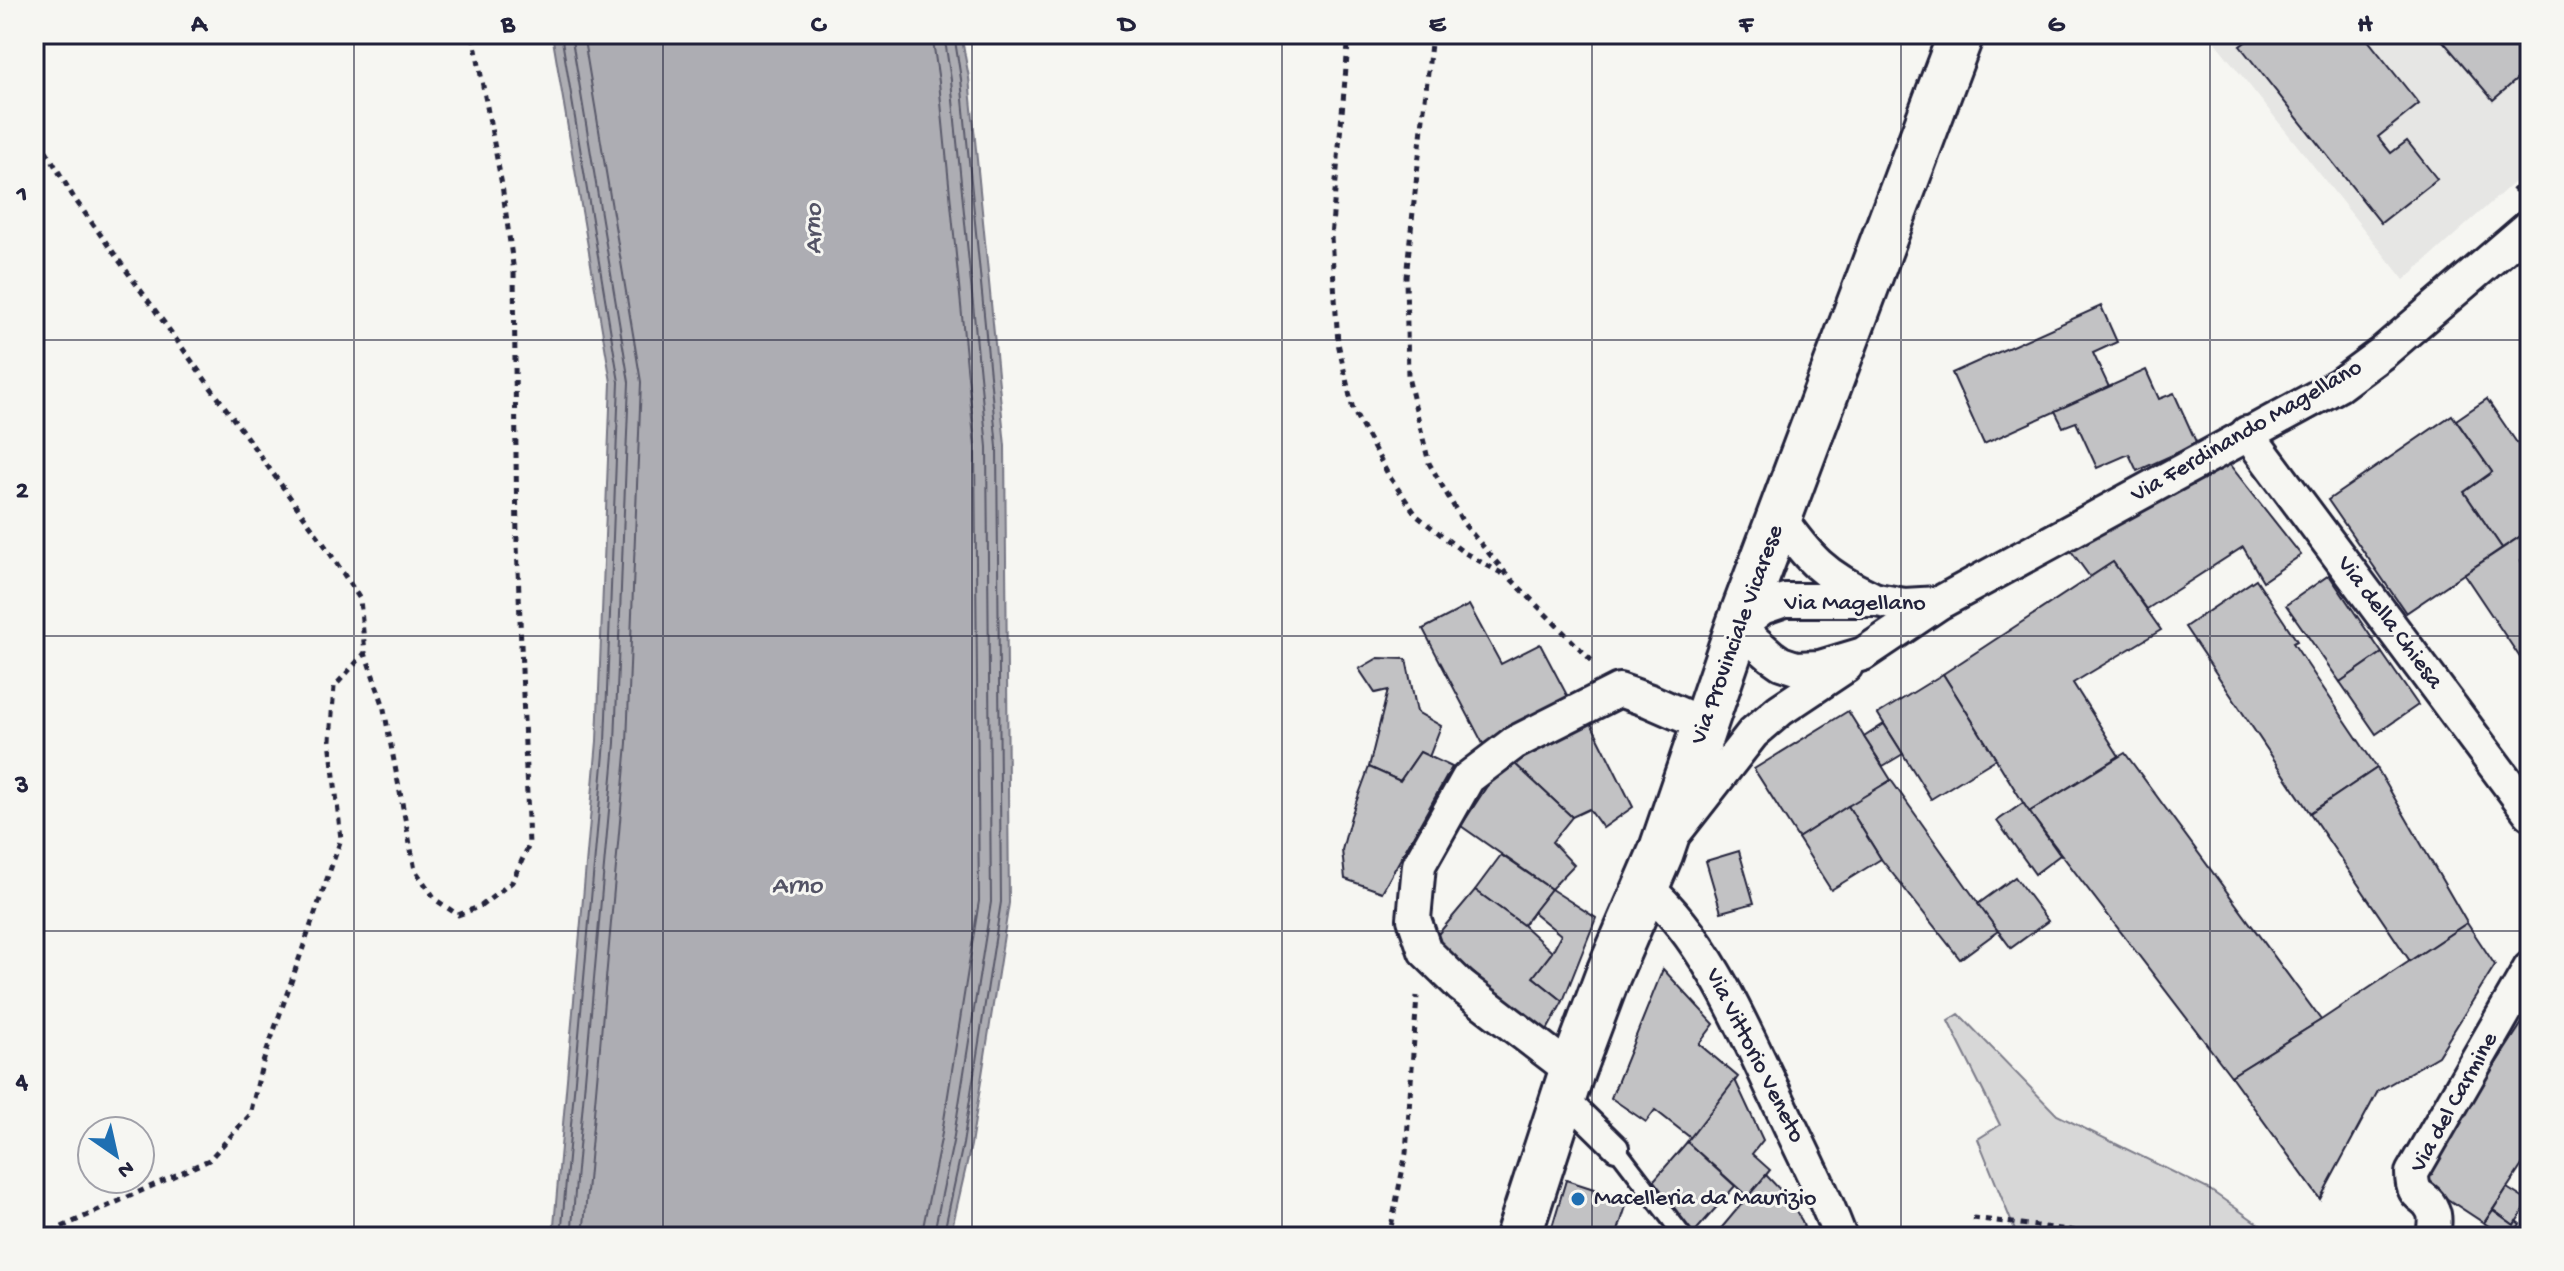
<svg xmlns="http://www.w3.org/2000/svg" width="2564" height="1271" viewBox="0 0 2564 1271" font-family="'Gochi Hand',sans-serif">
  <rect width="100%" height="100%" fill="#f6f6f2"/>
  <filter id="ink" filterUnits="userSpaceOnUse"><feTurbulence type="fractalNoise" baseFrequency=".0125" numOctaves="2"/><feDisplacementMap in="SourceGraphic" scale="16" xChannelSelector="R" yChannelSelector="G"/><feConvolveMatrix kernelMatrix="1 2 1 2 8 2 1 2 1" color-interpolation-filters="sRGB"/></filter>
  <g filter="url(#ink)">
    <path fill="#e6e6e4" d="M2225,34H2530V168L2404,280L2215,42Z"/>
    <path fill="#d7d7d7" stroke="#7c7c89" stroke-width="2" d="M1959,1014L2057,1115L2210,1190L2277,1237H2040L2016,1233L1978,1139L2000,1125L1948,1021Z"/>
    <path fill="#adadb3" stroke="#757583" stroke-width="2" d="M552,34H961L969,78L1005,446L1009,903L971,1145L950,1237H553L597,741L611,382Z"/>
    <g fill="none" stroke-linecap="round" stroke-linejoin="round">
      <g stroke="#5a5a6b" stroke-width="2">
        <path d="M561,34L619,382L605,742L561,1237"/>
        <path d="M571,34L629,382L615,743L571,1237"/>
        <path d="M583,34L641,382L627,743L583,1237"/>
        <path d="M921,1237L941,1139L979,901L975,448L939,82L932,34"/>
        <path d="M933,1237L953,1142L991,902L987,447L951,80L944,34"/>
        <path d="M943,1237L963,1144L1001,902L997,447L961,79L954,34"/>
      </g>
    </g>
    <g fill="#c2c2c4" stroke="#22223b" stroke-width="2">
      <path d="M2256,34H2363L2419,104L2378,137L2391,153L2407,141L2437,179L2381,223L2240,46Z"/>
      <path d="M2437,34H2530V68L2493,100Z"/>
      <path d="M2101,306L2117,342L2093,353L2109,387L1984,444L1952,373Z"/>
      <path d="M2146,370L2159,399L2174,393L2197,444L2137,471L2129,454L2097,468L2076,422L2063,427L2055,411Z"/>
      <path d="M2487,399L2530,462V530L2502,548L2464,492L2492,472L2456,420Z"/>
      <path d="M2452,415L2492,472L2464,492L2502,548L2406,613L2328,500Z"/>
      <path d="M2226,460L2301,555L2263,581L2243,547L2147,609L2113,562L2090,577L2069,548Z"/>
      <path d="M2530,530V555L2521,561L2530,575V658L2523,662L2464,574Z"/>
      <path d="M2113,562L2161,630L2073,683L2119,756L2029,812L1943,674Z"/>
      <path d="M2329,575L2382,653L2340,682L2286,605Z"/>
      <path d="M2256,579L2297,641L2293,643L2377,768L2310,813L2185,627Z"/>
      <path d="M1469,605L1501,664L1540,644L1569,699L1483,744L1423,629Z"/>
      <path d="M2382,653L2418,705L2376,734L2340,682Z"/>
      <path d="M1378,658L1406,659L1417,712L1441,726L1429,757L1420,752L1400,781L1369,767L1388,690L1375,693L1359,669Z"/>
      <path d="M1943,674L1996,759L1931,799L1878,714Z"/>
      <path d="M1848,711L1891,780L1798,838L1754,769Z"/>
      <path d="M1591,723L1633,807L1603,828L1589,809L1572,817L1514,763Z"/>
      <path d="M1884,724L1903,754L1883,766L1864,737Z"/>
      <path d="M1420,752L1452,767L1382,892L1345,879L1342,850L1351,816L1369,767L1400,781Z"/>
      <path d="M2125,753L2321,1020L2231,1076L2029,812Z"/>
      <path d="M1514,763L1572,817L1552,842L1574,865L1551,889L1461,826L1489,783Z"/>
      <path d="M2377,768L2467,923L2410,961L2310,813Z"/>
      <path d="M1891,780L1998,931L1960,959L1881,859L1848,806Z"/>
      <path d="M2023,803L2060,855L2035,874L1997,821Z"/>
      <path d="M1848,806L1881,859L1831,890L1798,838Z"/>
      <path d="M1739,851L1754,903L1721,912L1706,861Z"/>
      <path d="M1501,855L1551,889L1523,925L1475,890Z"/>
      <path d="M2015,877L2048,921L2011,948L1978,904Z"/>
      <path d="M1551,889L1596,918L1563,1001L1533,977L1552,952L1561,935L1533,912Z"/>
      <path d="M1475,890L1523,925L1552,952L1533,977L1563,1001L1545,1034L1434,939Z"/>
      <path d="M2467,923L2495,965L2438,1056L2378,1091L2320,1199L2231,1076L2321,1020Z"/>
      <path d="M1663,969L1714,1024L1699,1044L1738,1077L1691,1138L1655,1110L1646,1122L1611,1098Z"/>
      <path d="M2524,1020L2530,1023V1153L2484,1223L2420,1181Z"/>
      <path d="M1735,1080L1763,1140L1752,1154L1770,1170L1748,1197L1687,1142Z"/>
      <path d="M1687,1142L1735,1186L1693,1234L1666,1210L1648,1187Z"/>
      <path d="M1766,1175L1788,1198L1802,1221L1807,1237H1723L1718,1232Z"/>
      <path d="M1566,1180L1628,1200L1616,1237H1549Z"/>
      <path d="M2507,1188L2529,1202L2514,1225L2493,1210Z"/>
      <path d="M2493,1210L2514,1225L2516,1221L2520,1224L2510,1237H2486L2492,1228L2484,1223Z"/>
    </g>
    <g fill="none" stroke-linecap="round" stroke-linejoin="round">
      <defs>
        <path id="service" d="M1616,1148L1684,1237"/>
        <path id="pedestrian" d="M1563,1096L1616,1148"/>
        <g id="minor">
          <path d="M2247,433L2530,813"/>
          <path d="M1779,517C1808,558 1824,576 1870,597"/>
          <path d="M1939,603L1904,605L1877,600H1785L1762,608L1738,627L1771,656L1781,663L1796,668L1820,667L1863,654L1939,603L2339,385L2382,353L2530,226"/>
          <path d="M1677,830L1753,733L1780,710L1846,666"/>
          <path d="M1647,888C1710,942 1748,1039 1784,1113C1803,1154 1825,1195 1840,1237"/>
          <path d="M1572,1071L1461,986L1425,951L1414,919L1419,865L1468,778L1514,743L1619,690L1650,701L1705,725"/>
          <path d="M2433,1237C2434,1229 2436,1218 2433,1211C2426,1192 2412,1202 2412,1173L2530,968"/>
        </g>
        <path id="secondary" d="M1518,1237L1572,1071L1608,975L1661,852L1738,627L1961,34"/>
      </defs>
      <use href="#service" stroke="#22223b" stroke-width="22"/>
      <use href="#pedestrian" stroke="#22223b" stroke-width="30"/>
      <use href="#minor" stroke="#22223b" stroke-width="38"/>
      <use href="#secondary" stroke="#22223b" stroke-width="50"/>
      <g stroke="#22223b" stroke-width="5" stroke-dasharray="6 6" stroke-linecap="butt">
        <path d="M1349,34L1331,237L1338,343L1353,410L1389,476L1417,516L1463,552L1503,574"/>
        <path d="M1432,34L1406,277L1408,377L1429,463L1464,524L1509,577L1595,664"/>
        <path d="M34,130L74,198L326,547L360,599L365,653L383,704L415,870L436,900L458,915L481,906L512,882L529,845L517,544L514,272L502,185L473,34"/>
        <path d="M2513,191L2530,176"/>
        <path d="M1973,1218L2124,1237"/>
        <path d="M40,1237L209,1160L250,1115L262,1065L341,839L330,740L334,687L365,653"/>
        <path d="M1389,1237L1406,1153L1417,996"/>
      </g>
      <use href="#service" stroke="#f6f6f2" stroke-width="16"/>
      <use href="#pedestrian" stroke="#f6f6f2" stroke-width="24"/>
      <use href="#minor" stroke="#f6f6f2" stroke-width="32"/>
      <use href="#secondary" stroke="#f6f6f2" stroke-width="44"/>
    </g>
  </g>
  <path fill="none" stroke="#22223b" stroke-width="2" stroke-opacity="0.55" d="M354,34V1237M663,34V1237M972,34V1237M1282,34V1237M1592,34V1237M1901,34V1237M2210,34V1237M34,340H2530M34,636H2530M34,931H2530"/>
  <circle fill="#1f6fb2" stroke="#f6f6f2" stroke-width="3" cx="1578" cy="1199" r="8"/>
  <g text-anchor="middle" dominant-baseline="central" stroke-width="6" stroke-linejoin="round" paint-order="stroke">
    <g font-size="24" fill="#22223b" stroke="#f6f6f2">
      <text transform="translate(2247 432) rotate(-30)">Via Ferdinando Magellano</text>
      <text x="1855" y="604">Via Magellano</text>
      <text transform="translate(2389 623) rotate(53)">Via della Chiesa</text>
      <text transform="translate(1738 635) rotate(-70)">Via Provinciale Vicarese</text>
      <text transform="translate(1754 1056) rotate(63)">Via Vittorio Veneto</text>
      <text transform="translate(2455 1103) rotate(-61)">Via del Carmine</text>
    </g>
    <g font-size="24" fill="#22223b" stroke="#f6f6f2" text-anchor="start">
      <text x="1594" y="1199">Macelleria da Maurizio</text>
    </g>
    <g font-size="26" font-style="italic" fill="#535365" stroke="#f6f6f2">
      <text transform="translate(815 229) rotate(-90)">Arno</text>
      <text x="797" y="887">Arno</text>
    </g>
  </g>
  <rect width="2564" height="1271" fill="none" stroke="#f6f6f2" stroke-width="88"/>
  <g transform="translate(116 1155) rotate(146)"><circle r="38" fill="#f6f6f2" stroke="#a1a1a9" stroke-width="2"/>
  <path d="M0-6L14 30L0 20L-14 30Z" fill="#1f6fb2"/>
  <text y="-12" font-size="22" font-weight="bold" text-anchor="middle" fill="#22223b">N</text>
  </g>
  <rect x="44" y="44" width="2476" height="1183" fill="none" stroke="#22223b" stroke-width="3"/>
  <g font-size="26" text-anchor="middle" font-weight="bold" fill="#22223b">
    <text x="199" y="31">A</text>
    <text x="508" y="31">B</text>
    <text x="818" y="31">C</text>
    <text x="1127" y="31">D</text>
    <text x="1437" y="31">E</text>
    <text x="1746" y="31">F</text>
    <text x="2056" y="31">G</text>
    <text x="2365" y="31">H</text>
    <text x="22" y="201">1</text>
    <text x="22" y="497">2</text>
    <text x="22" y="792">3</text>
    <text x="22" y="1088">4</text>
  </g>
</svg>
